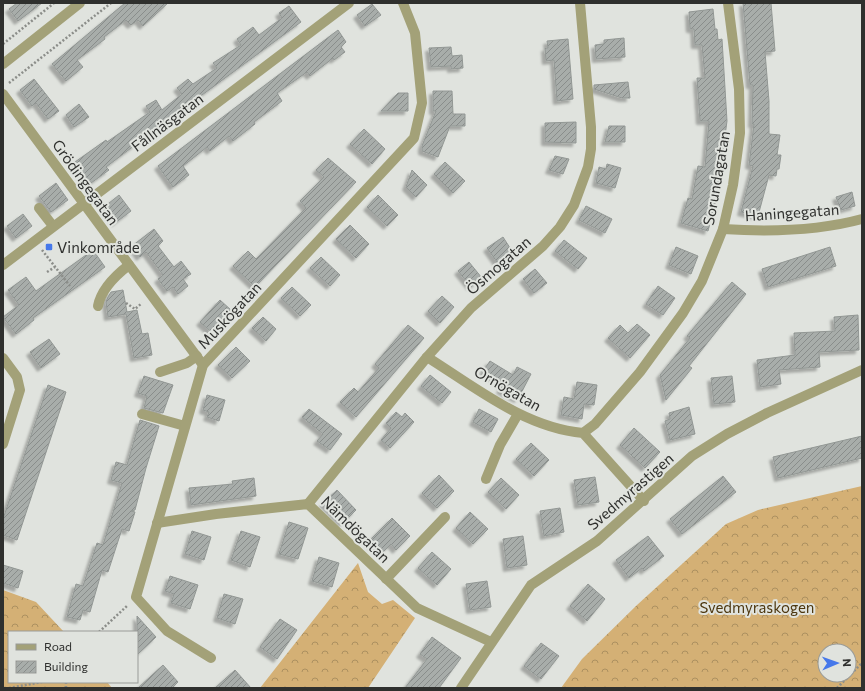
<svg xmlns="http://www.w3.org/2000/svg" width="865" height="691" viewBox="0 0 865 691" font-family="Commissioner,sans-serif">
  <defs>
    <pattern id="forest-crowns" width="20" height="18" patternUnits="userSpaceOnUse"><rect width="20" height="18" fill="#d4b075"/><path d="M2 6a3 3 0 1 1 6 0M12 15a3 3 0 1 1 6 0" fill="none" stroke="#ac9060"/></pattern>
    <pattern id="building-hatch" width="6" height="6" patternUnits="userSpaceOnUse"><rect width="6" height="6" fill="#a8adaa"/><path d="M-1 1l2-2M0 6l6-6M5 7l2-2" fill="none" stroke="#898d8b"/></pattern>
    <filter id="shadow"><feDropShadow dx="-3.5" dy="3.5" stdDeviation="1" flood-color="#0004"/></filter>
  </defs>
  <rect width="100%" height="100%" fill="#e0e3de"/>
  <g fill="url(#forest-crowns)" fill-rule="evenodd">
    <path d="M862,486V688H561L582,659L637,605L726,524L758,510ZM825,651H849V675H825Z"/>
    <path d="M358,563L368,592L382,604L393,600L415,618L368,688H260Z"/>
    <path d="M3,590L36,602L64,632H9V682H107L112,688H3Z"/>
  </g>
  <g fill="url(#building-hatch)" stroke="#929794" filter="url(#shadow)">
    <path d="M17,3H42L18,21L9,9Z"/>
    <path d="M125,3H168L143,26L138,20L131,25L126,20L104,37L105,39L77,60L83,67L66,81L52,64Z"/>
    <path d="M743,3H771L775,51L765,52L769,101V134L780,135L777,155H781L779,169H777L776,176L769,175L758,216L741,212L753,166L749,165L754,124H752L753,85H750Z"/>
    <path d="M372,4L381,15L365,26L357,15Z"/>
    <path d="M289,6L301,22L202,95L175,117L135,145L106,167L109,170L91,183L75,162L106,140L107,142L150,112L146,106L156,100L162,110L182,94L177,88L188,79L193,84L217,68L213,63L241,45L237,39L253,27L259,35L282,18L279,13Z"/>
    <path d="M713,9L715,29H717L718,40L722,39L727,121L717,196L708,231L681,223L688,198L692,199L698,166L705,167L709,121H700L697,78H705L702,45H695L694,29H690L689,12Z"/>
    <path d="M338,30L346,42L341,47L345,52L334,60L333,58L310,76L307,72L277,93L282,101L254,122L255,124L233,141L229,136L210,151L207,147L183,166L189,175L173,187L158,166Z"/>
    <path d="M624,38L625,57L596,59L595,45L604,44V40Z"/>
    <path d="M568,39L573,99L557,101L554,60L546,61L545,48H548L547,41Z"/>
    <path d="M451,47L452,56L462,55L463,68L451,69V66L431,67L429,48Z"/>
    <path d="M34,79L59,111L48,119L36,103L32,106L20,90Z"/>
    <path d="M628,82L630,98H622L594,89V85Z"/>
    <path d="M433,91H452L453,114H465V126H450L438,157L422,151V146L436,111H433Z"/>
    <path d="M398,93H408V111H381Z"/>
    <path d="M79,104L89,117L74,127L66,115Z"/>
    <path d="M576,122V143L545,142V123Z"/>
    <path d="M609,126H625V142H605Z"/>
    <path d="M364,129L385,149L372,164L350,144Z"/>
    <path d="M555,156L569,159L563,174L549,170Z"/>
    <path d="M328,158L356,182L255,287L233,266L248,251L256,259L306,208L300,201L324,177L316,170Z"/>
    <path d="M445,162L465,181L453,193L434,174Z"/>
    <path d="M607,164L621,168L615,188L596,183L599,167L606,169Z"/>
    <path d="M412,170L427,185L416,197L406,187Z"/>
    <path d="M56,183L68,200L51,212L39,196Z"/>
    <path d="M852,192L855,206L841,210L836,197Z"/>
    <path d="M119,195L131,211L115,223L103,208Z"/>
    <path d="M378,195L398,215L387,226L367,207Z"/>
    <path d="M586,206L612,219L605,233L579,220Z"/>
    <path d="M23,214L32,226L16,238L7,226Z"/>
    <path d="M350,225L369,244L356,258L336,239Z"/>
    <path d="M154,229L163,241L158,246L174,267L181,261L191,274L183,279L188,286L178,294L173,287L167,291L158,279L163,275L146,252L140,257L132,246Z"/>
    <path d="M503,237L512,251L497,262L487,248Z"/>
    <path d="M564,240L587,258L578,269L555,251Z"/>
    <path d="M676,247L698,256L691,274L669,265Z"/>
    <path d="M830,247L836,266L768,287L762,269Z"/>
    <path d="M93,250L105,267L33,318L34,320L16,334L3,317L19,305L8,290L26,277L36,291Z"/>
    <path d="M321,257L340,275L330,286L310,268Z"/>
    <path d="M469,262L482,278L471,287L458,271Z"/>
    <path d="M535,269L547,283L534,293L523,279Z"/>
    <path d="M732,282L746,294L689,366L692,368L666,400L660,375L690,338L687,336Z"/>
    <path d="M658,286L675,298L663,315L646,304Z"/>
    <path d="M292,287L311,305L300,316L281,298Z"/>
    <path d="M123,290L127,312L137,310L142,334L148,333L152,355L134,358L126,314L108,317L106,302L108,297L111,292Z"/>
    <path d="M442,296L454,307L440,323L428,311Z"/>
    <path d="M220,300L231,310L211,332L200,322Z"/>
    <path d="M858,315L859,350L819,352L820,367L779,370L781,384L760,387L757,360L795,355L794,333L835,331L834,317Z"/>
    <path d="M263,317L276,329L266,341L252,328Z"/>
    <path d="M637,324L650,335L630,358L608,338L620,325L628,333Z"/>
    <path d="M408,325L424,338L356,417L340,402L354,388L358,392L379,368L375,364Z"/>
    <path d="M49,339L60,354L41,368L30,352Z"/>
    <path d="M236,347L250,361L232,378L218,365Z"/>
    <path d="M490,361L513,375L517,367L531,374L518,399L500,390L503,385L483,371Z"/>
    <path d="M430,375L451,392L442,403L421,386Z"/>
    <path d="M144,376L173,385L163,413L144,408L147,396L138,393Z"/>
    <path d="M732,376L735,402L714,404L711,378Z"/>
    <path d="M577,382L597,385L594,405L584,404L582,419L561,415L564,397L574,399Z"/>
    <path d="M48,385L66,392L17,540L3,535V519Z"/>
    <path d="M207,395L225,400L219,421L207,417L209,412L203,410Z"/>
    <path d="M689,407L695,434L670,440L665,421L670,419L669,413Z"/>
    <path d="M309,409L342,434L330,450L317,441L323,434L302,417Z"/>
    <path d="M479,409L498,419L491,432L473,422Z"/>
    <path d="M396,412L402,417L405,413L414,422L390,448L381,440L391,428L386,423Z"/>
    <path d="M140,420L159,426L146,468L135,510L131,511L135,512L129,531L122,529L108,572L102,570L90,612L83,610L80,620L67,617L76,584L83,586L97,543L103,545L122,483L111,480L116,462L127,465Z"/>
    <path d="M634,428L660,452L645,468L620,445Z"/>
    <path d="M862,436V458L778,478L773,457Z"/>
    <path d="M531,443L549,460L534,476L516,459Z"/>
    <path d="M439,475L454,491L437,508L422,493Z"/>
    <path d="M723,476L736,492L682,534L670,519Z"/>
    <path d="M595,477L599,502L578,505L574,480Z"/>
    <path d="M254,478L256,496L191,505L189,488L233,484L232,481Z"/>
    <path d="M501,478L519,495L506,509L488,492Z"/>
    <path d="M337,490L356,510L343,523L323,503Z"/>
    <path d="M560,508L564,532L544,536L540,511Z"/>
    <path d="M470,512L488,529L473,544L456,528Z"/>
    <path d="M392,518L410,536L396,550L391,544L381,554L368,542Z"/>
    <path d="M289,522L308,528L298,559L279,554Z"/>
    <path d="M192,531L211,537L204,560L185,554Z"/>
    <path d="M241,531L260,537L250,567L231,560Z"/>
    <path d="M523,536L527,565L507,568L503,539Z"/>
    <path d="M648,536L664,556L644,571L642,568L629,578L616,560Z"/>
    <path d="M432,552L451,569L437,585L418,568Z"/>
    <path d="M319,557L339,563L332,587L312,581Z"/>
    <path d="M3,565L23,571L18,588L3,583Z"/>
    <path d="M170,576L198,585L190,609L171,603L174,594L165,591Z"/>
    <path d="M487,581L491,607L470,610L466,584Z"/>
    <path d="M588,584L605,599L587,621L570,606Z"/>
    <path d="M224,594L243,599L235,624L217,618Z"/>
    <path d="M137,616L156,637L137,655Z"/>
    <path d="M280,619L297,630L277,659L260,647Z"/>
    <path d="M432,637L461,658L439,688H405L427,659L420,654Z"/>
    <path d="M541,643L559,656L541,679L524,666Z"/>
    <path d="M163,665L178,682L172,688H138Z"/>
    <path d="M235,670L251,688H215Z"/>
  </g>
  <g fill="none" stroke-linecap="round" stroke-linejoin="round">
    <g stroke="#8b8d89" stroke-width="2.5" stroke-dasharray="2 2" stroke-linecap="butt">
      <path d="M3,44L54,3"/>
      <path d="M9,83L111,3"/>
      <path d="M42,250L70,286"/>
      <path d="M47,272L55,267"/>
      <path d="M126,303L135,309L142,303"/>
      <path d="M99,632L128,605"/>
      <path d="M66,682V688"/>
      <path d="M9,688L42,682"/>
      <path d="M837,688L862,663"/>
    </g>
    <g stroke="#a3a178" stroke-width="10">
      <path d="M3,64L80,3"/>
      <path d="M3,94L203,365"/>
      <path d="M39,208L53,226"/>
      <path d="M723,229C769,232 818,231 862,219"/>
      <path d="M3,265L349,3"/>
      <path d="M98,306C101,290 116,275 129,265"/>
      <path d="M427,357C475,387 525,428 583,433L644,501"/>
      <path d="M3,358L17,377L20,390L3,444"/>
      <path d="M160,372L187,363L197,356"/>
      <path d="M142,414L185,426"/>
      <path d="M583,433L595,424L640,372L683,313L702,281L723,229L733,185L740,133L739,89L728,3"/>
      <path d="M486,479L500,445L518,414"/>
      <path d="M308,504L427,357L471,308L543,246L560,227L574,205L588,167L591,149V127L580,3"/>
      <path d="M157,523L216,514L308,504L417,608L491,642"/>
      <path d="M386,579L445,517"/>
      <path d="M211,658L167,631L136,597L203,365L414,138L422,103L415,33L403,3"/>
      <path d="M461,688L531,585L597,541L692,456L727,434L767,413L862,370"/>
    </g>
  </g>
  <rect fill="#4678ea" stroke="#e0e3de" stroke-width="1.5" x="45" y="243" width="8" height="8" rx="2"/>
  <g text-anchor="middle" dominant-baseline="central" stroke-width="4" stroke-linejoin="round" paint-order="stroke">
    <g font-size="15" fill="#2f302e" stroke="#e0e3de">
      <text transform="translate(167 122) rotate(-37)">Fållnäsgatan</text>
      <text transform="translate(716 178) rotate(-80)">Sorundagatan</text>
      <text transform="translate(86 182) rotate(54)">Grödingegatan</text>
      <text transform="translate(792 212) rotate(-4)">Haningegatan</text>
      <text transform="translate(498 265) rotate(-41)">Ösmogatan</text>
      <text transform="translate(229 315) rotate(-47)">Muskögatan</text>
      <text transform="translate(508 388) rotate(30)">Ornögatan</text>
      <text transform="translate(630 491) rotate(-41)">Svedmyrastigen</text>
      <text transform="translate(356 529) rotate(44)">Nämdögatan</text>
    </g>
    <g font-size="15" fill="#2f302e" stroke="#e0e3de" text-anchor="start">
      <text x="57" y="247">Vinkområde</text>
    </g>
    <g font-size="15" fill="#4d370f" stroke="#e0e3de">
      <text x="757" y="607">Svedmyraskogen</text>
    </g>
  </g>
  <rect width="865" height="691" fill="none" stroke="#2f302e" stroke-width="8"/>
  <rect x="8" y="631" width="130" height="52" fill="#e0e3de" stroke="#999b98"/>
  <rect x="16" y="644" width="20" height="6" fill="#a3a178" stroke="#999b98"/>
  <text x="44" y="651" font-size="12" fill="#2f302e">Road</text>
  <rect x="16" y="661" width="20" height="12" fill="url(#building-hatch)" stroke="#999b98"/>
  <text x="44" y="671" font-size="12" fill="#2f302e">Building</text>
  <g transform="translate(837 663) rotate(88)"><circle r="19" fill="#e0e3de" stroke="#999b98"/>
  <path d="M0-3L7 15L0 10L-7 15Z" fill="#4678ea"/>
  <text y="-6" font-size="11" font-weight="bold" text-anchor="middle" fill="#2f302e">N</text>
  </g>
</svg>
